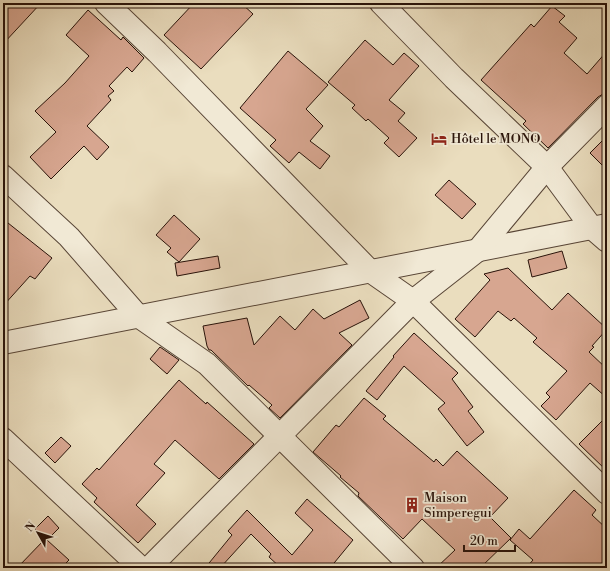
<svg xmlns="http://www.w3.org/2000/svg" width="610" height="571" viewBox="0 0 610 571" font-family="'Libre Bodoni',serif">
  <rect width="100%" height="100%" fill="#eaddbe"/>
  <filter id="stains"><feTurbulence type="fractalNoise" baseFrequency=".005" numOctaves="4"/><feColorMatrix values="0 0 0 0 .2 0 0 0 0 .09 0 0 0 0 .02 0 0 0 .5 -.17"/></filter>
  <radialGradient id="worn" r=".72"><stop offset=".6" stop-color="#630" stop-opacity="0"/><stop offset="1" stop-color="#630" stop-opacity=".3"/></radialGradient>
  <g fill="#d7a690" stroke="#281209">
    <path d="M7,3H41L3,44V7Z"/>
    <path d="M194,3H241L253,14L201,69L164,35Z"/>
    <path d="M552,6L565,16L559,22L577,38L564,53L587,74L607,51V94H603L598,97L548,148L523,124L526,121L481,80L531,24L534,27Z"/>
    <path d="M88,10L121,40L123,37L144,58L132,72L127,67L109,86L114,91L108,96L111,100L87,126L109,147L97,160L84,146L51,179L30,157L56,132L35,111L65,83L89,56L66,35Z"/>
    <path d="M365,40L393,65L404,53L419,66L389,100L405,113L398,121L417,138L399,157L384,143L389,138L368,119L366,121L352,108L355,105L328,82Z"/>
    <path d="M288,51L328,85L306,109L323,126L310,141L330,156L320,169L299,152L289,163L270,146L276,140L240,108Z"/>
    <path d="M607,136V170L590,153Z"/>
    <path d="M449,180L476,204L462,219L435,195Z"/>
    <path d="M174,215L200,239L179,262L167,252L171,248L156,235Z"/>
    <path d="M3,219L52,258L35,279L30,276L3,306Z"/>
    <path d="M562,251L567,268L532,277L528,260Z"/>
    <path d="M218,256L220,268L177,276L175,263Z"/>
    <path d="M508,268L552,310L568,293L607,329L592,346L594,347L589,352L607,369V398L590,383L556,420L541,406L550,397L546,393L567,371L533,342L537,338L514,318L511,321L498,311L475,337L455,319L490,280L484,274Z"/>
    <path d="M360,300L369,318L339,333L352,345L280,418L269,408L272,405L249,385L248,386L211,350H209L207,346L203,326L247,318L254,345L280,316L295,330L313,309L324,319Z"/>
    <path d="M414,333L458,373L452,379L473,407L468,411L484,432L467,446L438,409L445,403L404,366L377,400L366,391L394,357L393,356Z"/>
    <path d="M160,347L179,360L167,374L150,359Z"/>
    <path d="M179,380L206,404L207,402L254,444L219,479L175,440L154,464L165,473L136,505L156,524L138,543L94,502L97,498L82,484L97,468L99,470Z"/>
    <path d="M364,398L386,416L383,419L434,462L436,459L443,466L457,451L508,498L490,517L511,538L480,568H436L455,550L422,519L403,539L358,496L359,493L340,477L341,476L313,452L336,425L339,427Z"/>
    <path d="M607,416V471L579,444Z"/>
    <path d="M61,437L71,446L55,463L45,453Z"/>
    <path d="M574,490L596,510L592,515L607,529V568H526L533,560L510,540L519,529L530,539Z"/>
    <path d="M307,499L353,540L330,568H281L269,557L271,554L251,534L220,568H205L232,535L228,531L247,510L292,555L313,530L295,513Z"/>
    <path d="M48,516L59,528L47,540L69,560L61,568H17L45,539L35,529Z"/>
  </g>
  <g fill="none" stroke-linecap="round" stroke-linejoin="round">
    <defs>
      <g id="minor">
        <path d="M106,3L157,52L370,271L413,301L607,493"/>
        <path d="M381,3L454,78L547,167L592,228L607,241"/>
        <path d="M3,176L69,237L138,316L207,364L413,568"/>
        <path d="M3,343L607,225"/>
        <path d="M3,439L141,568"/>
        <path d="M149,568L413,301L478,250L547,167L607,106"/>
      </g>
    </defs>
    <use href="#minor" stroke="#584536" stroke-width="24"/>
    <use href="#minor" stroke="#f1e9d5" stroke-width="22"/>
  </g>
  <defs>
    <symbol id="hotel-bare" viewBox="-9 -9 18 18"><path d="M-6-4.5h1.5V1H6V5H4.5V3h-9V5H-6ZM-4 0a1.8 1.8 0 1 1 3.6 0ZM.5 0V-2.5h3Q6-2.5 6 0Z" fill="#8f2418" stroke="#f1e9d5" stroke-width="2.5" paint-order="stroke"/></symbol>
    <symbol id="building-bare" viewBox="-9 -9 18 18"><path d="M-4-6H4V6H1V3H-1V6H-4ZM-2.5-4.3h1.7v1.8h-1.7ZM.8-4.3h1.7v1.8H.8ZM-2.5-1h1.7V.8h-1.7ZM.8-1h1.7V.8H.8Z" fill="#8f2418" stroke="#f1e9d5" stroke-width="2.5" paint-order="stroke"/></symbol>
  </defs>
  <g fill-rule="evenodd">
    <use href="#hotel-bare" x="428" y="128" width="22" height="22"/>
    <use href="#building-bare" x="401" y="494" width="22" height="22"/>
  </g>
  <g text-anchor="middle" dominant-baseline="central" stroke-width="3.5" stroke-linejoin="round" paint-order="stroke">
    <g font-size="13" fill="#281209" stroke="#f1e9d5" text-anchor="start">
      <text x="451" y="139">Hôtel le MONO</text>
      <text x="424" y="498">Maison<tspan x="424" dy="15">Simperegui</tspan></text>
    </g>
  </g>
  <rect width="610" height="571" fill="none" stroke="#eaddbe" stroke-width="16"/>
  <rect x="4" y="4" width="602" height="563" fill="none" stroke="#281209" stroke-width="2"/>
  <rect x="8" y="8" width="594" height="555" fill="none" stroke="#281209"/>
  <g transform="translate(38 533) rotate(309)" stroke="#f1e9d5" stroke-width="3" paint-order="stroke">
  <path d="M0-3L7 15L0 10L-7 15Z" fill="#281209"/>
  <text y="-6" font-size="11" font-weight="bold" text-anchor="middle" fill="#281209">N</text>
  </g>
  <path d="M464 545v6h51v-6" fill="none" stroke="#281209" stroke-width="2"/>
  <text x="470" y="545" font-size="12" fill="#281209" stroke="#f1e9d5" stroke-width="3" paint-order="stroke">20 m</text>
  <rect width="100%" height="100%" filter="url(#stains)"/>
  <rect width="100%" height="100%" fill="url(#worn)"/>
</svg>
